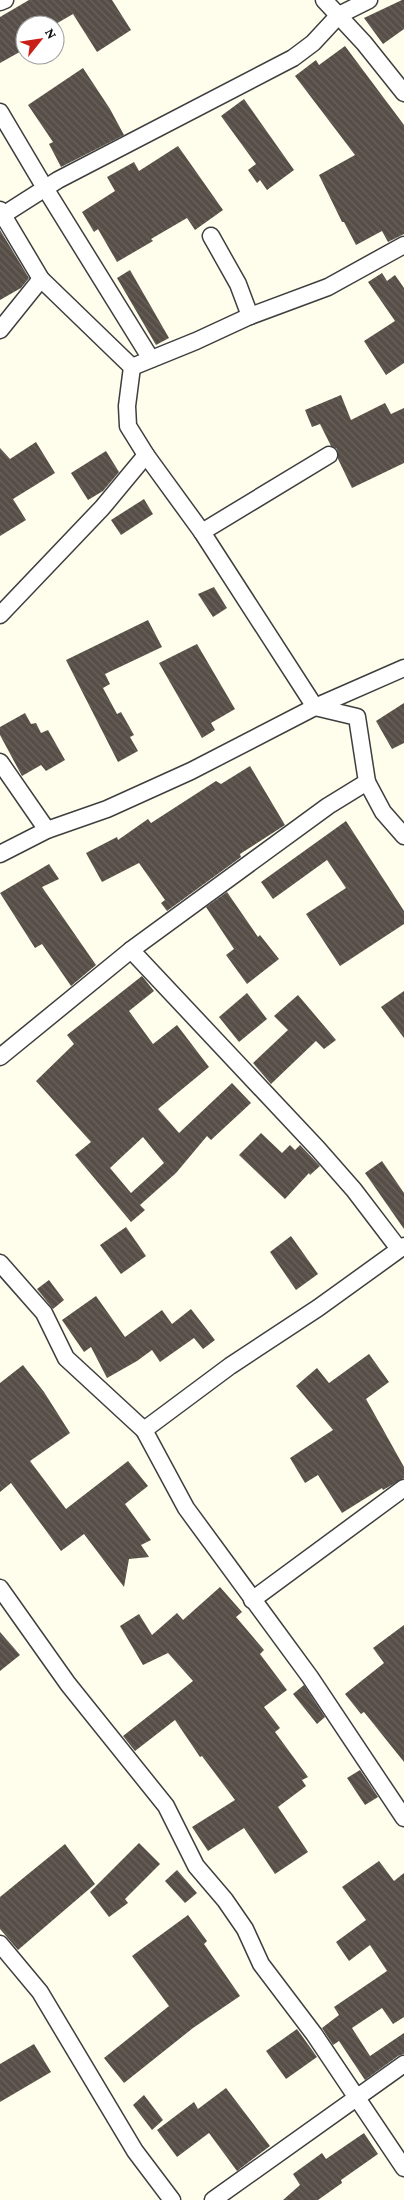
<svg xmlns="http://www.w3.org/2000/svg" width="404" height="2200" viewBox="0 0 404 2200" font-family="'Crimson Pro',serif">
  <defs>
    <pattern id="building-back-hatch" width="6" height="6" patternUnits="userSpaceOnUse" patternTransform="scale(1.25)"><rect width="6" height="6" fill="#564e47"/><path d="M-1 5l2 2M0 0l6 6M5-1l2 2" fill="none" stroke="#69635d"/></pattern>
  </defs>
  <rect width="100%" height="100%" fill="#fffdeb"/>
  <g fill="url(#building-back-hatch)" fill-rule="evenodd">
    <path d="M29,0H112L131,30L97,52L73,14L54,25H25V49L0,63V17Z"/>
    <path d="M402,0H404V29L383,44L364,18Z"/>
    <path d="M345,46L404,125V234L388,242L382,231L356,245L344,222H342L319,175L355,155L295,76L316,60L319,65Z"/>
    <path d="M83,68L110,109L124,135L61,167L49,144L53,142L28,105Z"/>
    <path d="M244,99L294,170L267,190L260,180L257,183L248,170L256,164L221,116Z"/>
    <path d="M178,146L223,210L195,230L187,218L151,239L153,241L117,262L98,229L94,232L82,212L115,191L107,177L134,162L139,171Z"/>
    <path d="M0,230L29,278L21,288L0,300Z"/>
    <path d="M130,270L169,338L156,345L117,278Z"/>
    <path d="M382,273L387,281L395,275L404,288V363L386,375L364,341L395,321L368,282Z"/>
    <path d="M341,395L351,420L385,403L391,414L404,408V463L352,488L338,459L337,449L331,446L320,424L312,427L305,410Z"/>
    <path d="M36,442L55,473L13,499L26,520L0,536V448L10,459Z"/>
    <path d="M106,451L119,472L103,491L88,500L71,473Z"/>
    <path d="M144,499L153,514L121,535L111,520Z"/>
    <path d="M214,587L227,608L213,617L198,594Z"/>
    <path d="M148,620L162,647L105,674L110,684L103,688L117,714L121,712L134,735L130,737L138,751L118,762L66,660Z"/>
    <path d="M197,644L235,709L211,723L215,730L202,738L159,663Z"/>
    <path d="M404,703V743L392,749L376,721Z"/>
    <path d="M25,713L31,724L36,723L41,733L48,730L65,760L46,771L41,765L22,776L0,735V727Z"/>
    <path d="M250,766L285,825L240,854L241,857L167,911L161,903L165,900L139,863L102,882L86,853L117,837L118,840L148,819L151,823L216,781L221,784Z"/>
    <path d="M346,821L404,911V924L340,966L306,914L346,888L327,860L273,899L261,882Z"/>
    <path d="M49,864L59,879L42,887L96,965L71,986L42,944L35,948L0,893Z"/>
    <path d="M227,892L258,937L260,935L279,959L247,984L226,955L234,949L206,907Z"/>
    <path d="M142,976L154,991L129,1011L153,1044L177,1025L209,1067L158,1109L179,1133L232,1083L251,1103L211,1140L207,1136L176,1173L140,1205L145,1210L131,1222L75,1155L91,1142L36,1081L74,1044L67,1035ZM143,1137L164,1163L131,1193L110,1168Z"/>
    <path d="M404,991V1038L381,1007Z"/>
    <path d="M247,993L267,1019L239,1042L219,1017Z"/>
    <path d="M298,995L336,1040L324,1049L316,1041L271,1084L253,1063L288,1030L274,1016Z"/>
    <path d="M261,1133L282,1153L290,1145L295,1150L300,1145L320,1166L310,1175L309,1173L285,1199L239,1155Z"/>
    <path d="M382,1161L404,1193V1229L365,1173Z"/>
    <path d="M126,1227L146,1256L121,1274L100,1245Z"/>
    <path d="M291,1236L318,1274L296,1290L270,1252Z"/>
    <path d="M49,1280L64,1300L53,1309L37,1289Z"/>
    <path d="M96,1296L125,1337L162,1310L172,1324L191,1309L215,1340L203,1349L194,1338L160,1362L152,1350L137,1361L107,1378L91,1347L84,1352L62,1320Z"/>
    <path d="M369,1354L389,1382L366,1399L404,1467V1478L383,1490L382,1488L342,1513L318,1475L305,1483L290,1458L333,1430L296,1386L317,1368L329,1383Z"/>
    <path d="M23,1365L44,1392L70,1433L30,1461L66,1509L128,1461L148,1486L125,1504L151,1540L141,1545L149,1557L129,1559L124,1587L84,1534L61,1551L11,1483L0,1492V1383Z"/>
    <path d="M220,1587L242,1612L236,1617L264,1650L260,1654L287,1690L264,1707L280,1728L275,1732L308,1777L302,1780L306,1786L278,1807L308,1852L275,1874L244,1828L208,1851L192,1827L235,1800L202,1756L200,1757L175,1720L135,1751L123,1736L193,1681L168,1653L143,1665L120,1626L139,1614L152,1635L177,1613L183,1620Z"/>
    <path d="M404,1625V1762L364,1712L361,1714L345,1694L384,1663L373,1648Z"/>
    <path d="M0,1632L20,1655L0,1671Z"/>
    <path d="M304,1685L325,1717L317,1724L293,1694Z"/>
    <path d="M360,1770L378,1797L365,1805L347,1778Z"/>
    <path d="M139,1843L160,1864L125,1899L128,1903L109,1917L90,1892Z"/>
    <path d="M65,1844L95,1884L18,1950L0,1929V1897Z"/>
    <path d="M379,1861L394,1881L404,1873V2017L393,2024L382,2008L352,2028L370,2056L404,2033V2054L398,2056L365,2080L339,2041L333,2045L322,2028L339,2015L334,2007L387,1971L370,1945L349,1961L336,1942L366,1920L342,1887Z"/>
    <path d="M177,1870L197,1893L185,1903L165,1881Z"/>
    <path d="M188,1915L207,1941L204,1944L240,1996L193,2028L124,2083L104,2058L169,2006L132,1956Z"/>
    <path d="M297,2029L317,2057L286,2079L266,2051Z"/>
    <path d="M34,2044L51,2072L0,2102V2064Z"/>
    <path d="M226,2088L270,2146L237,2171L209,2133L177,2157L157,2130L194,2102L198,2109Z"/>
    <path d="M144,2095L163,2120L152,2130L133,2105Z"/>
    <path d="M364,2133L378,2154L341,2180L342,2183L318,2200H283L300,2185L293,2174L322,2153L326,2159Z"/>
  </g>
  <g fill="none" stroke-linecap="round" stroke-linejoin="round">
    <defs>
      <g id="street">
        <path d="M324,0L364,43L404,93"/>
        <path d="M0,2L5,0"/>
        <path d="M0,112L45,188L151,359"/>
        <path d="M0,210L41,279L132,367L127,406L128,426L146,455L202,532L315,707L357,717L367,782L328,806L131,950L0,1057"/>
        <path d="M3,215L58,180L293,58L313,43L339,15L369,0"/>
        <path d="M211,236L238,284L250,316"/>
        <path d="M0,330L41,279"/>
        <path d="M132,367L196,341L250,316L328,287L404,245"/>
        <path d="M202,532L329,455"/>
        <path d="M0,615L102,508L146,455"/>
        <path d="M0,762L47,830"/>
        <path d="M367,782L383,812L404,836"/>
        <path d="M0,854L47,830L107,809L191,771L315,707L404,668"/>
        <path d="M131,950L318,1149L354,1190L399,1249"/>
        <path d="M0,1263L44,1313L66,1358L144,1430L186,1508L310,1677L404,1818"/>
        <path d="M144,1430L230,1366L318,1308L404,1246"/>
        <path d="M0,1588L68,1684L166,1806L196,1866L225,1900L245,1929L261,1964L314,2034L404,2168"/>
        <path d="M252,1600L404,1488"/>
        <path d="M0,1944L40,1992L135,2151L172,2200"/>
        <path d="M213,2200L404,2064"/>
      </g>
    </defs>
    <use href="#street" stroke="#3f3f3f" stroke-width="19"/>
    <use href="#street" stroke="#fff" stroke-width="16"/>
  </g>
  <g transform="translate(40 40) rotate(60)"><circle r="24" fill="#ffffff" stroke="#9e9e9e"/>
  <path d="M0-4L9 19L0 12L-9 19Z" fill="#ca1f16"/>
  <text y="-8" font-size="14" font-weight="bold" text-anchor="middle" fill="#0c0c0c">N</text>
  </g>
</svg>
